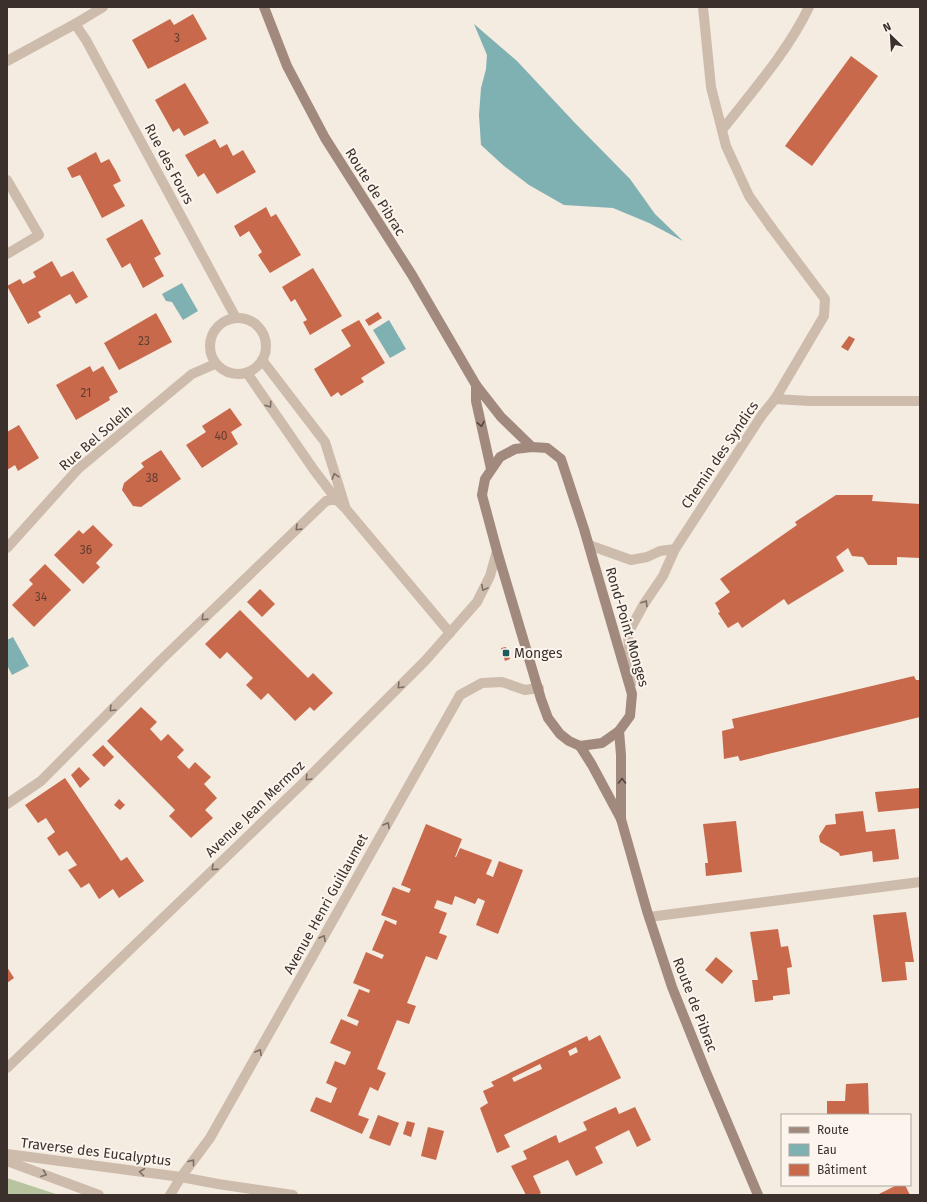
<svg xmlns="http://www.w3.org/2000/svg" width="927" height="1202" viewBox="0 0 927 1202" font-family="'Fira Sans',sans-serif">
  <rect width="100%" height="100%" fill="#f4ebe1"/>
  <path fill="#b8c4a0" d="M7,1178L59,1195H7Z"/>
  <g fill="#7fb0b2">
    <path d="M474,24L517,61L574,122L630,179L655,214L683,241L649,223L613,208L564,205L529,185L504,166L481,145L479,115L481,88L486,69L487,55Z"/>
    <path d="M182,283L198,311L183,320L172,302L166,301L162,294Z"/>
    <path d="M389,320L406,349L390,358L373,330Z"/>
    <path d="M13,637L29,666L12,675L7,665V640Z"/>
  </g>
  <g fill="#c8694b" fill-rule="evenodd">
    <path d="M193,14L207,39L148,69L132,40L170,19L174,25Z"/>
    <path d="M851,56L878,76L812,166L785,146Z"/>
    <path d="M185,83L209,123L184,136L179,128L173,132L155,100Z"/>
    <path d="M215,139L220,148L227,144L233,156L243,150L256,172L217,194L204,173L198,177L185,155Z"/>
    <path d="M96,152L101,163L109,159L116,171L121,181L113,185L125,206L102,218L80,175L72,178L67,168Z"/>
    <path d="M266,207L271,217L276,214L301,255L270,273L258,255L262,252L249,231L240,237L234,226Z"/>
    <path d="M142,219L161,254L154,258L164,276L143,288L130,263L122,268L106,239Z"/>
    <path d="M52,261L61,277L73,271L88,297L76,304L70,294L38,312L41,317L28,324L7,286L20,279L23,284L36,277L33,272Z"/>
    <path d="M313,268L342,316L310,335L303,322L307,320L295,299L291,302L282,287Z"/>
    <path d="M378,312L382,318L369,326L365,320Z"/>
    <path d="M156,313L172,342L119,370L104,343Z"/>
    <path d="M359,320L385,363L361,378L364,382L341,396L338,392L331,397L314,369L351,346L341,330Z"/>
    <path d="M849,336L855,339L848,351L841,347Z"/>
    <path d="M90,366L93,372L103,366L118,392L109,397L110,400L76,420L56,385Z"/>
    <path d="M230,408L242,425L231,432L238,444L202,468L186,445L206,432L202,426Z"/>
    <path d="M19,425L39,458L18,471L15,465L7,470V432Z"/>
    <path d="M161,450L181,479L141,507L133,506L122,490L124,483L144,467L141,463Z"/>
    <path d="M836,495H873L872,501L920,504V558L897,557V565H868L863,557L852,556L848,548L836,557L844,571L788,605L784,599L742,628L738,622L728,628L718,613L720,612L715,603L730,592L720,579L797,525L795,522Z"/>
    <path d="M93,525L113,545L96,563L100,567L83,584L54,555L79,530L83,534Z"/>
    <path d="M45,564L71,590L34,627L12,605L33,584L29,580Z"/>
    <path d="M260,589L275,604L262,617L247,602Z"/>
    <path d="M240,610L308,678L313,673L333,693L314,711L310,707L295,721L268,693L261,700L246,685L253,678L227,652L220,659L205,644Z"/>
    <path d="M506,647L510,659L505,661L501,648Z"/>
    <path d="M914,676L916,680H920V717L740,761L738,756L724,759L722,731L734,728L732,719Z"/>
    <path d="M141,707L157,722L150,729L161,741L168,734L184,750L177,757L189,769L195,762L211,777L204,784L217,798L205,810L213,818L191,838L169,816L175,810L107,741Z"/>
    <path d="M103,745L114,757L104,767L92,755Z"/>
    <path d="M79,767L90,779L80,788L71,775Z"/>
    <path d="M65,778L121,861L127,857L144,881L119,898L113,889L99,899L89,883L81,888L68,870L77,865L67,851L59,856L47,838L55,832L46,818L38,823L25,805Z"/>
    <path d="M919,788L920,808L878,812L875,792Z"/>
    <path d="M119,799L125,805L120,810L114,805Z"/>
    <path d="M863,811L866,832L895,829L899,859L873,862L872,851L840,856L839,853L820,842L819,836L826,825L836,824L835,814Z"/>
    <path d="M736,821L742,872L706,876L705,863H708L703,824Z"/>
    <path d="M426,824L462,839L455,857H456L460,848L492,860L486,874L493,877L499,861L523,870L498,934L476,925L485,901L478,898L475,904L455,896L452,905L437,900L434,908L447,913L439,933L447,936L437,960L426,956L407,1003L416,1006L409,1024L397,1020L377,1069L386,1073L378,1091L370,1087L358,1115L369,1119L362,1134L310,1111L316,1097L331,1103L337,1088L326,1083L335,1061L345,1065L351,1052L330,1043L341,1019L357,1026L359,1021L347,1016L359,989L369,993L370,990L353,983L366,952L382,959L384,955L372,950L385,920L396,925L397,921L381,915L393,887L409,893L411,889L401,885Z"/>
    <path d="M906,912L914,962H905L907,980L882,982L873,915Z"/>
    <path d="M778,929L781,947L788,946L792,967L787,968L790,994L773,996V1000L755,1002L752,980H758L750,932Z"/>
    <path d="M716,957L733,971L722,984L705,970Z"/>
    <path d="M7,967L14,978L7,983Z"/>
    <path d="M600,1035L621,1078L504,1135L510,1147L497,1153L480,1108L488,1103L483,1091L494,1086L491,1082L587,1036L589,1041ZM576,1047L578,1052L570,1056L568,1051ZM540,1064L542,1069L514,1082L512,1078Z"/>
    <path d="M868,1083L869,1115H827V1101H845L846,1084Z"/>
    <path d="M616,1107L619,1114L635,1107L651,1140L637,1147L629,1130L595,1147L603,1163L576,1176L568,1160L533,1176L541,1193L537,1195H526L511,1166L527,1159L523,1151L556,1135L559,1143L587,1130L583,1122Z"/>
    <path d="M378,1115L399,1123L390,1146L369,1138Z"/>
    <path d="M407,1121L415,1123L411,1137L403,1134Z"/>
    <path d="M428,1127L444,1131L436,1160L421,1156Z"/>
    <path d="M897,1185H905L910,1195H877Z"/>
  </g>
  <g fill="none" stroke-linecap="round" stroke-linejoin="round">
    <g stroke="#cdbbac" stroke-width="10">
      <path d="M703,7L711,87L726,146L749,196L771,227"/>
      <path d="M722,130C752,92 788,51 809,7"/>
    </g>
    <g stroke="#cdbbac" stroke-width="10">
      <path d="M75,24L86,40L236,318"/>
      <path d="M7,61L75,24L103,7"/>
      <path d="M7,180L39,235L7,254"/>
      <circle cx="238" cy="346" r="28"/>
      <path d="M262,360L325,442L345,506"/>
      <path d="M247,373L314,470L336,499"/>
      <path d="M775,399L810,401H920"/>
      <path d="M589,545L631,560L647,557L660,551L675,549"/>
      <path d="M7,548L78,469L192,374L215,364"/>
      <path d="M631,684L628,633L644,604L663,576L675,549L762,415L775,399L824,316L825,299L771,227"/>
      <path d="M7,804L41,781L161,660L326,501L336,499L346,509L450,633"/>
      <path d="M649,917L920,882"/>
      <path d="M7,1068L301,785L425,661L477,602L490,576L497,551"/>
      <path d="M7,1154L181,1177L218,1184L293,1195"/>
      <path d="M7,1161L99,1195"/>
      <path d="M170,1195L181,1177L210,1138L460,695L482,683L502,682L525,690L539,688"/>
    </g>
    <g stroke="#a18a7d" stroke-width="10">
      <path d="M264,7L287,66L325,138L412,275L476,385L501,417L532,447"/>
      <path d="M476,385V401L491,469"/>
      <path d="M532,447L547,448L561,459L584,529L632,694L630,716L619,731L602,743L580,746L569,741L560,734L548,718L541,699L497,551L482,495L485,479L500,457L515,449Z"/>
      <path d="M619,731L621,755V819"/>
      <path d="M580,746L592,765L621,819L647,911L672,987L706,1072L758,1195"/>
    </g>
  </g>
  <defs><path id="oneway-chevron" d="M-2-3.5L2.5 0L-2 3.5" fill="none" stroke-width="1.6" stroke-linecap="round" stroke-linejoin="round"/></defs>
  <g stroke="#7d6f65">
    <use href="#oneway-chevron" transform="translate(269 405) rotate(56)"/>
    <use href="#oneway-chevron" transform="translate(335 476) rotate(-107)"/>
    <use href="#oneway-chevron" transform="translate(298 528) rotate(136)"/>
    <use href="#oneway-chevron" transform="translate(484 588) rotate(118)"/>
    <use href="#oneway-chevron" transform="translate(645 603) rotate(-58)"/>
    <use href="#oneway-chevron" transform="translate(204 618) rotate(136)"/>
    <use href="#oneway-chevron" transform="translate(400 686) rotate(135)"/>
    <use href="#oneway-chevron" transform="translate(112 709) rotate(135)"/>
    <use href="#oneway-chevron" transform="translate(308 778) rotate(135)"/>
    <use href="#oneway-chevron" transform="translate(387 825) rotate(-61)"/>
    <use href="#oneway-chevron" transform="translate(214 868) rotate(136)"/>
    <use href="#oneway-chevron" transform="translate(323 938) rotate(-61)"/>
    <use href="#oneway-chevron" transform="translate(259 1052) rotate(-61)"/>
    <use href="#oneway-chevron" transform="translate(192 1162) rotate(-52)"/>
    <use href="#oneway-chevron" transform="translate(142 1172) rotate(-173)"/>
    <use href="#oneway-chevron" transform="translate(44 1174) rotate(20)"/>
  </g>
  <g stroke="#544640">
    <use href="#oneway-chevron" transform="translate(481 424) rotate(79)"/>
    <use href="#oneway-chevron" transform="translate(622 781) rotate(-90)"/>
  </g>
  <rect fill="#1f5a5e" stroke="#fbf5ee" stroke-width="1.5" x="502" y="649" width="8" height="8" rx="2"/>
  <g text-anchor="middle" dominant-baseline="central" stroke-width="4" stroke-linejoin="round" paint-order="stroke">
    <g font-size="12" fill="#5e3e33">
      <text x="177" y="38">3</text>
      <text x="144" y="341">23</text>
      <text x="86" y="393">21</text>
      <text x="221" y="436">40</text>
      <text x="152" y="478">38</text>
      <text x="86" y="550">36</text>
      <text x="41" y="597">34</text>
    </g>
    <g font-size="14" fill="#3b302b" stroke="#fbf5ee">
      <text transform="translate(169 164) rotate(62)">Rue des Fours</text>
      <text transform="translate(375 192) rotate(58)">Route de Pibrac</text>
      <text transform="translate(96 438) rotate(-41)">Rue Bel Solelh</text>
      <text transform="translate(720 455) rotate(-56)">Chemin des Syndics</text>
      <text transform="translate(627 627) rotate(74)">Rond-Point Monges</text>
      <text transform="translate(255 809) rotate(-44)">Avenue Jean Mermoz</text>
      <text transform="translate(326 904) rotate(-61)">Avenue Henri Guillaumet</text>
      <text transform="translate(695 1005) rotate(69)">Route de Pibrac</text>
      <text transform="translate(96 1152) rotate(7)">Traverse des Eucalyptus</text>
    </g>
    <g font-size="14" fill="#3b302b" stroke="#fbf5ee" text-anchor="start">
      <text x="514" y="653">Monges</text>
    </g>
  </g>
  <rect width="927" height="1202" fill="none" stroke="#3b302b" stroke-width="16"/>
  <rect x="781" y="1114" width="130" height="72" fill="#fbf5ee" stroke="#aea6a0"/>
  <rect x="789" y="1127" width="20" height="6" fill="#a18a7d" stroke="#aea6a0"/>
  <text x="817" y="1134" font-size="12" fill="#3b302b">Route</text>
  <rect x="789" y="1144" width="20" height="12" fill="#7fb0b2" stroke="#aea6a0"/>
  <text x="817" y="1154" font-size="12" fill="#3b302b">Eau</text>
  <rect x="789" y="1164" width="20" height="12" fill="#c8694b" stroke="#aea6a0"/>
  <text x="817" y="1174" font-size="12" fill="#3b302b">Bâtiment</text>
  <g transform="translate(891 36) rotate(335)" stroke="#fbf5ee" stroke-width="3" paint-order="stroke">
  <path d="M0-3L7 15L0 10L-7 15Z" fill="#3b302b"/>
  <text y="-6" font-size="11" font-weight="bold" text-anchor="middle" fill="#3b302b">N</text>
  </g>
</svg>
